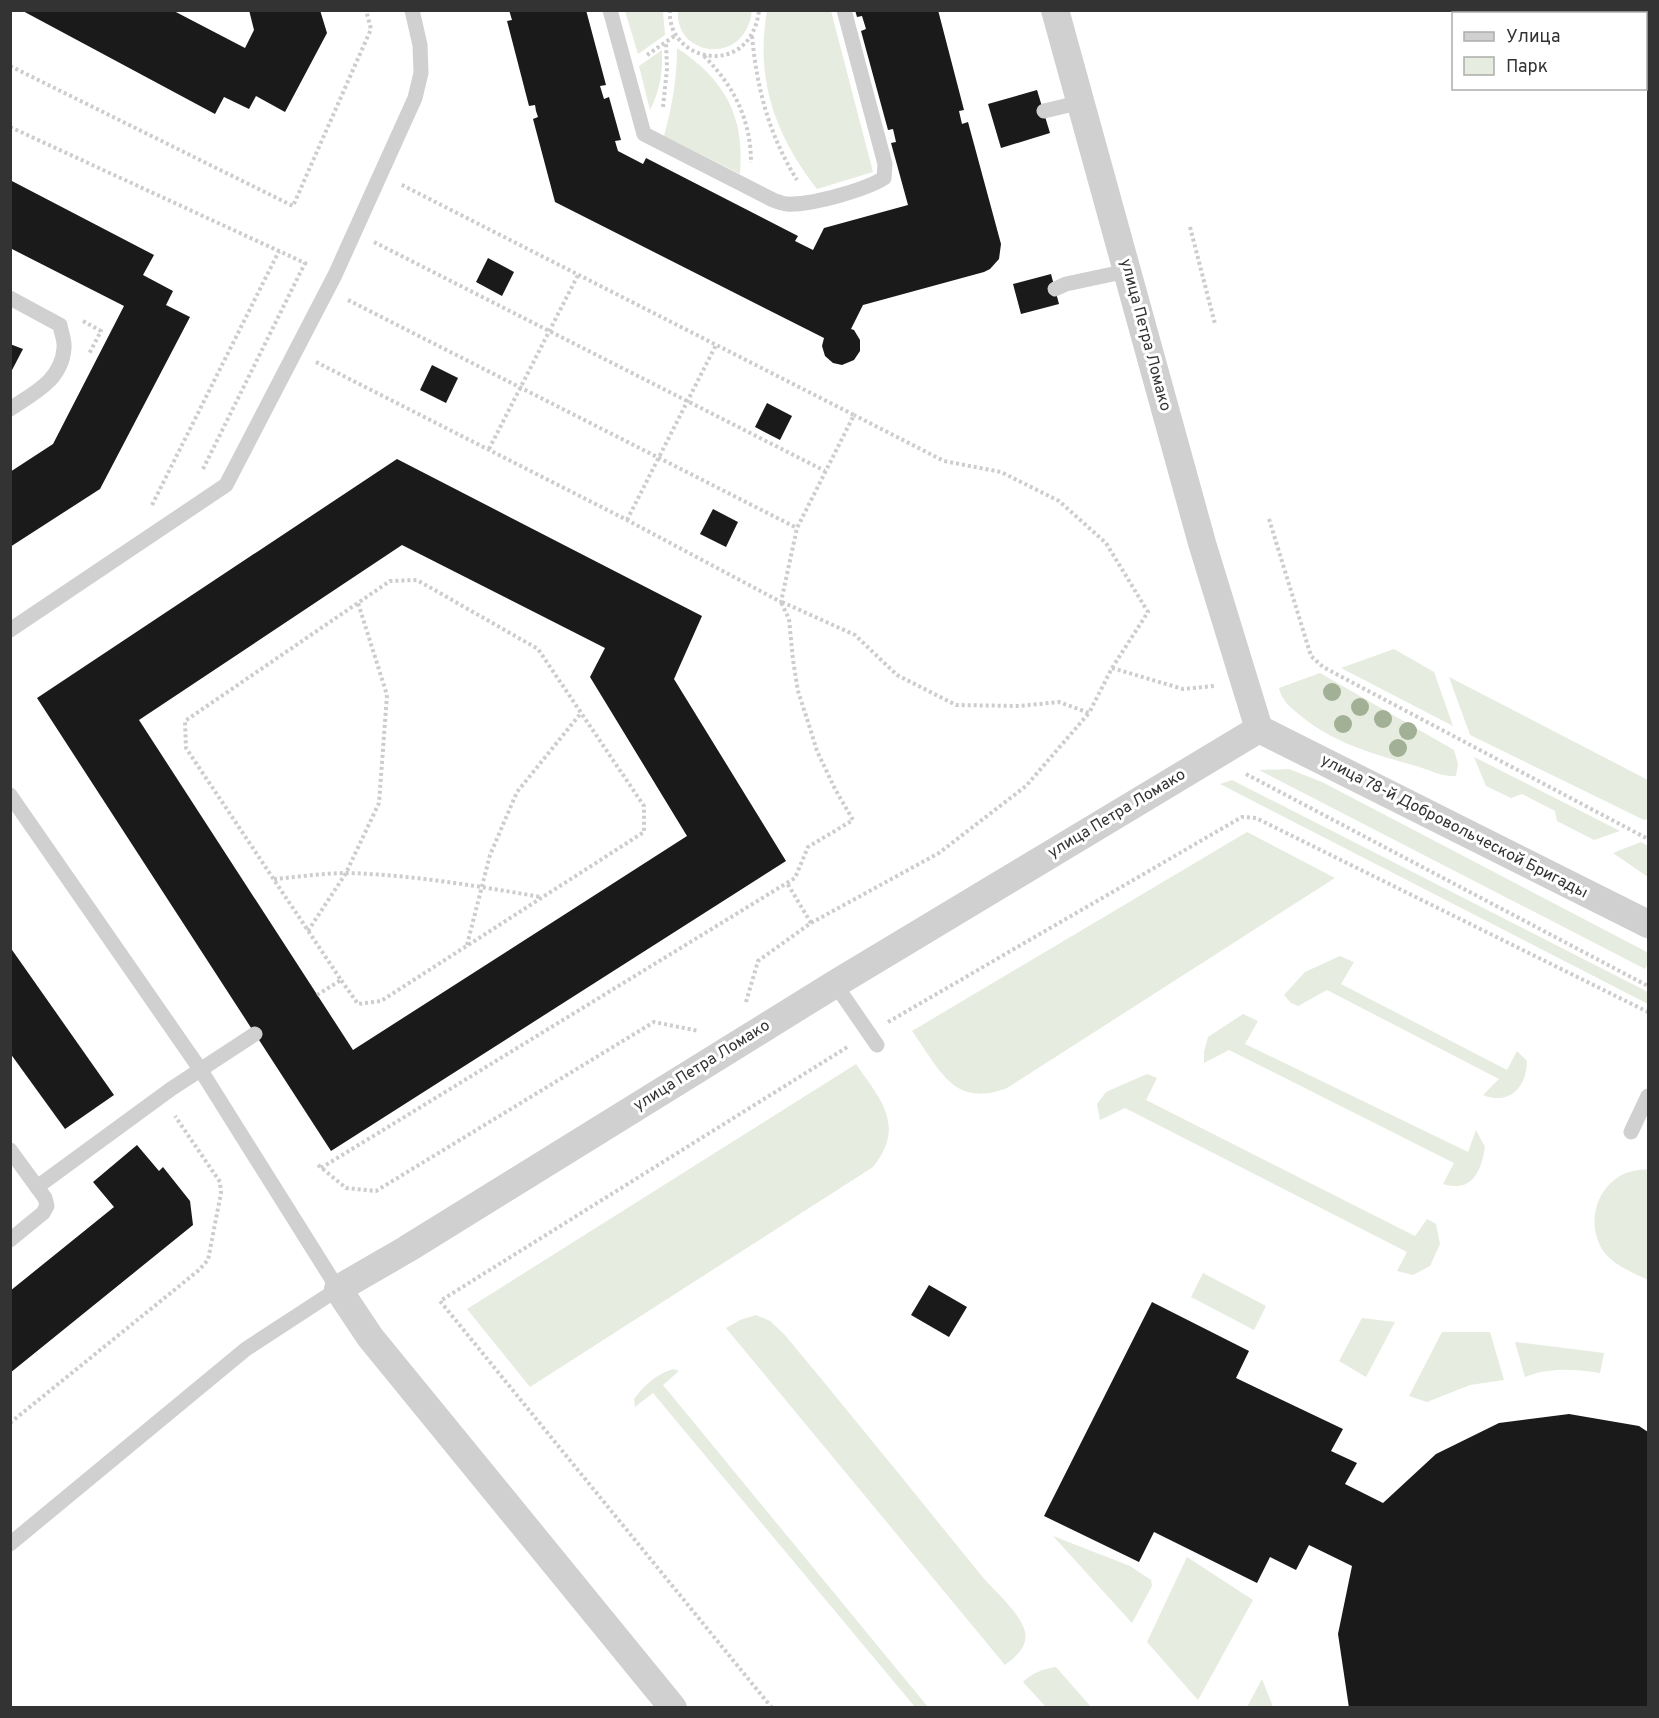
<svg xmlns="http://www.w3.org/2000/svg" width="1659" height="1718" viewBox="0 0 1659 1718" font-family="Overpass,sans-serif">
  <rect width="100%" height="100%" fill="#fff"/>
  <g fill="#e6ecdf">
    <path d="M678,10H752V11C745,67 674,57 678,10Z"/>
    <path d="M625,11H663L665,35L638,54Z"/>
    <path d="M767,11H831L873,172L817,189C775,135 755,79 767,11Z"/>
    <path d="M677,48C725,80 745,116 740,174L664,136C672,107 677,79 677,48Z"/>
    <path d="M662,50C663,72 660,90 650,110L639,66Z"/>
    <path d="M1394,649L1434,672L1453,726L1341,668Z"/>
    <path d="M1320,673L1454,750L1458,764L1456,776C1442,777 1430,770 1416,766C1374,754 1335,744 1301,716C1292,709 1281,700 1279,688Z"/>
    <path d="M1449,677L1648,780V819L1644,820L1470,735Z"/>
    <path d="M1474,757L1620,831L1594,840L1557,821L1555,811L1522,794L1511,798L1486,786Z"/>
    <path d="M1289,769L1322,782L1643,950L1648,953V963L1645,969L1259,770Z"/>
    <path d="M1232,780L1648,992V1004L1220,784Z"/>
    <path d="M1247,832L1335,878L1007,1088C953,1109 939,1068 912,1031Z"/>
    <path d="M1641,842L1648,846V877L1613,853Z"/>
    <path d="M1340,956L1354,962L1341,984L1507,1070L1517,1051L1527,1061C1527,1086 1510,1106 1483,1095L1499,1079L1327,990L1298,1006L1291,1003L1284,995L1305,972Z"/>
    <path d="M1243,1014L1258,1021L1245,1044L1468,1152L1476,1130L1485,1147C1481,1171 1473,1193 1443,1184L1454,1163L1229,1050L1204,1063V1052L1208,1037Z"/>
    <path d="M856,1064C881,1100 906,1126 873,1167L530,1387L467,1309Z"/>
    <path d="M1147,1074L1157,1078L1146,1100L1415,1236L1427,1219L1436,1224L1440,1244L1430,1266L1413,1275L1397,1271L1407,1252L1125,1108L1100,1120L1097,1104L1106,1092Z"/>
    <path d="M1648,1169V1280C1632,1272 1612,1265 1602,1249C1588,1225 1594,1194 1617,1178C1626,1171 1638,1170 1648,1169Z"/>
    <path d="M1203,1273L1266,1306L1254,1330L1191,1297Z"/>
    <path d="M756,1315L770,1321L784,1334C850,1413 915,1494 981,1575C993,1590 1021,1613 1025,1632C1028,1647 1016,1657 1005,1665L726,1328L740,1320Z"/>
    <path d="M1362,1318L1395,1322L1366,1377L1339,1361Z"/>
    <path d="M1442,1332H1490L1504,1380L1470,1385L1427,1402L1409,1396Z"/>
    <path d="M1515,1342L1604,1353L1600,1373C1576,1369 1548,1367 1525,1377Z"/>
    <path d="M673,1369L679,1371L663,1385L928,1707H915L653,1393L635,1407L634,1399C644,1385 657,1374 673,1369Z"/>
    <path d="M1053,1536L1130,1566L1151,1580L1152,1586L1132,1623Z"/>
    <path d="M1187,1557L1253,1600L1198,1700L1147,1642Z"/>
    <path d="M1056,1667L1091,1707H1046L1023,1682C1032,1673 1043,1669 1056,1667Z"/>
    <path d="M1262,1679L1273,1707H1247Z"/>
  </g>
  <g fill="#1a1a1a" fill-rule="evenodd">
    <path d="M21,10H172L245,48L254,30L249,10H320L327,33L285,112L256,96L249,109L224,97L215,114Z"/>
    <path d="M509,10H586L606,85L600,86L604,99L609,97L621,140L615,141L618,151L643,164L646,158L798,236L795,241L813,250L824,228L908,205L891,143L896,142L893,129L888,130L861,31L866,29L862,16L857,17L855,10H938L964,110L959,111L962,124L968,122L1001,244L999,259L990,269L984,272L863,305L851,329L854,330L860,340V351L854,360L842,365L833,363L825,356L822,346L824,338L555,202L533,119L538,117L536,111L535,105L529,106L507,21L512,20Z"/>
    <path d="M1037,90L1050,133L1001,148L988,104Z"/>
    <path d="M10,180L154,255L143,275L173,291L166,305L190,317L100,489L10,547V472L53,444L124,306L10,248Z"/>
    <path d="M488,258L514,272L502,296L476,282Z"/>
    <path d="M1051,274L1059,304L1021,314L1013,284Z"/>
    <path d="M10,344L23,349L10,374Z"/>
    <path d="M432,365L458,378L446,403L420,390Z"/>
    <path d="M767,403L792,416L780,440L755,427Z"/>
    <path d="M397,459L702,616L674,679L786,861L331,1151L37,698ZM402,545L605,648L590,677L687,836L353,1050L139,720Z"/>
    <path d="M713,509L738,522L726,547L700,534Z"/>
    <path d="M10,947L114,1095L65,1129L10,1053Z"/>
    <path d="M137,1145L159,1171L163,1167L190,1201L193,1225L10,1373V1291L114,1207L93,1182Z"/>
    <path d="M929,1285L967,1307L949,1337L911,1315Z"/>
    <path d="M1152,1302L1249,1351L1236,1378L1343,1429L1331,1451L1357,1463L1345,1484L1383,1503L1436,1454L1499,1423L1569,1414L1639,1426L1648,1432V1708H1349L1338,1634L1352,1566L1309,1545L1296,1570L1270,1557L1257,1583L1154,1532L1139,1562L1044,1516Z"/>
  </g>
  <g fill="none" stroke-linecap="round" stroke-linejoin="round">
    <g stroke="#cdcdcd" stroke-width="4" stroke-dasharray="3 3" stroke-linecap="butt">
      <path d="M670,10C666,62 751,80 759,10"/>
      <path d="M752,36C757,89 769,135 797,180"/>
      <path d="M647,55L676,35"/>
      <path d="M704,56C734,86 751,120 751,163"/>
      <path d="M10,66L293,206L371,29L366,10"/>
      <path d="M663,107L667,69L666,42"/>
      <path d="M10,127L307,264"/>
      <path d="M1190,227L1215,324"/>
      <path d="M374,242L825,471"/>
      <path d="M348,300L797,528"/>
      <path d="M83,321L101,331L89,354"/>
      <path d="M316,362L627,520L781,602L797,528L854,415L400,184"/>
      <path d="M489,449L578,275"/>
      <path d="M203,469L305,263"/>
      <path d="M152,505L279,251"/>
      <path d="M1269,519L1311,656L1323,667L1648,839"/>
      <path d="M627,520L716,345"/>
      <path d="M782,602L855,635L897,675L956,705L1019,706L1059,702L1089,713L1112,668L1148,612L1106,543L1059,501L1001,472L944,461L854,415"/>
      <path d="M1112,668L1183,689L1214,686"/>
      <path d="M1246,774L1648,986"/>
      <path d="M274,879C298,877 323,873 348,873C413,875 477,886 541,897"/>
      <path d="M811,923L939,853L1026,786L1089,713"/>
      <path d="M308,931L346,873L379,803L387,695L358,603"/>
      <path d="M467,945L490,855L517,792L581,713"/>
      <path d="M317,995L341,980L186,748L185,721L390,581L417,580L538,649L644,806V832L381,1001L358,1004L341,980"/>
      <path d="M746,1002L758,961L811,923L787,883"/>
      <path d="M888,1022L1242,817L1256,818L1648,1012"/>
      <path d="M318,1165L346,1188L376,1191L654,1022L699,1031"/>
      <path d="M321,1168L795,878L808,847L853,820L835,789L817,751L808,722L798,691L793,660L789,619L781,602"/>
      <path d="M10,1423L199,1270L208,1260L221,1193L220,1182L175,1116"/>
      <path d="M772,1708L440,1301L849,1046"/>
    </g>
    <g stroke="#d0d0d0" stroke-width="15">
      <path d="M610,10L644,134L773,200C779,202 785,205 792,204C814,204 865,190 884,178L885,164L844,10"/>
      <path d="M1044,111L1082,102"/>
      <path d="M1055,289L1066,284L1127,271"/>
      <path d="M10,298L60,325C61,332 65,341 64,348C62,380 34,393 10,409"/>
      <path d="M10,630L226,485L335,275L415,98L421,73L420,45L412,10"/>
      <path d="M10,795L200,1069L338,1289L246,1349L10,1544"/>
      <path d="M835,984L877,1045"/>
      <path d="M1631,1132L1648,1096"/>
      <path d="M10,1150L45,1198L47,1206L43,1213L10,1240"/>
      <path d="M37,1187L171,1089L255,1034"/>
    </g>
    <g stroke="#d0d0d0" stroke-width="28">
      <path d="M1055,10L1202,543L1259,729"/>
      <path d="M1259,729L1648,924"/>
      <path d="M673,1708L370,1337L338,1289L407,1249L835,984L1259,729"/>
    </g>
  </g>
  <g fill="#a2b095">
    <circle cx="1332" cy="692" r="9"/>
    <circle cx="1360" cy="707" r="9"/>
    <circle cx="1383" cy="719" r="9"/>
    <circle cx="1343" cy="724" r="9"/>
    <circle cx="1408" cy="731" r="9"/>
    <circle cx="1398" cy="748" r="9"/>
  </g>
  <g text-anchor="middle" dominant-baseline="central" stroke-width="6" stroke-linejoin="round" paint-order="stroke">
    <g font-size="16" fill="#333" stroke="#fff">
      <text transform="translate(1145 335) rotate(75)">улица Петра Ломако</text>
      <text transform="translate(1117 814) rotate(-31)">улица Петра Ломако</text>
      <text transform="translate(1454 827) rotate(27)">улица 78-й Добровольческой Бригады</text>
      <text transform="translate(702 1066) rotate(-32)">улица Петра Ломако</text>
    </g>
  </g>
  <rect width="1659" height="1718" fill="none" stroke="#333333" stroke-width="24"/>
  <rect x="1452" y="12" width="195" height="78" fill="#ffffff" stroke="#adadad" stroke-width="1.5"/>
  <rect x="1464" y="32" width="30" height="9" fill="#d0d0d0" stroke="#adadad" stroke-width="1.5"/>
  <text x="1506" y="42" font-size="18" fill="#333333">Улица</text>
  <rect x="1464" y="57" width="30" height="18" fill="#e6ecdf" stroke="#adadad" stroke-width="1.5"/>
  <text x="1506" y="72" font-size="18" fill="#333333">Парк</text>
</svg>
